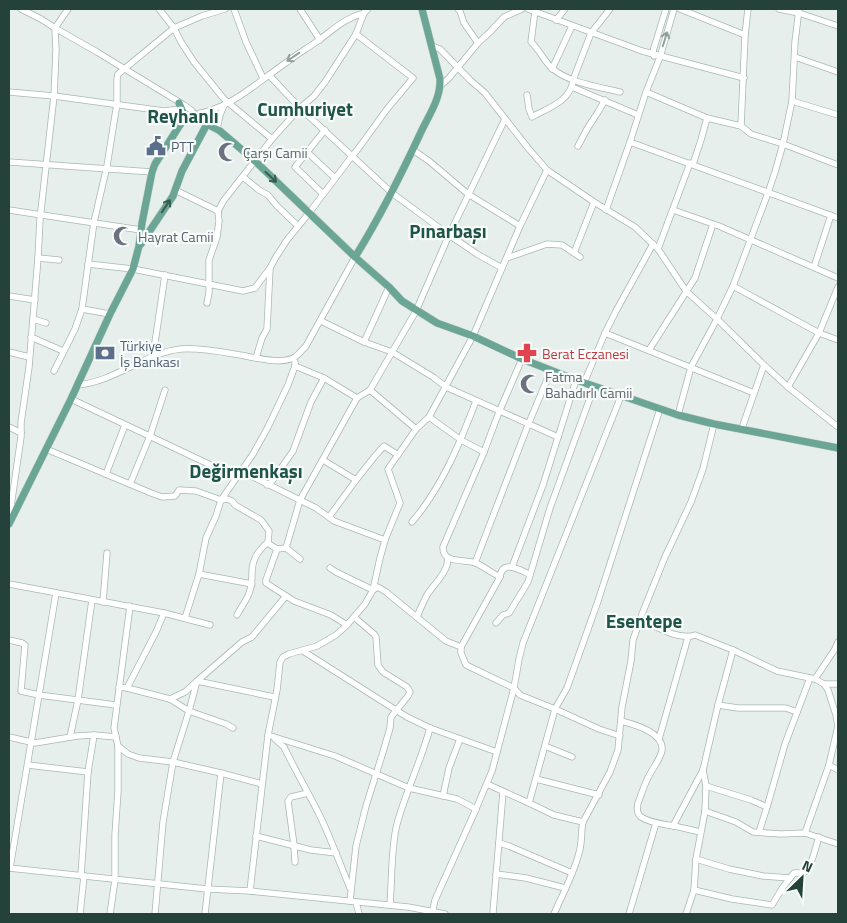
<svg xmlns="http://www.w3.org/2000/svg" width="847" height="923" viewBox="0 0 847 923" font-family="'Titillium Web',sans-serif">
  <rect width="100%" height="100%" fill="#e6efeb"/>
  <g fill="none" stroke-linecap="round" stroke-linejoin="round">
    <defs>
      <g id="minor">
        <path d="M21,9L41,19L55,28L97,52L184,105L191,110L195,114C229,110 259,81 287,62C297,54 308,48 319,40C334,29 345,18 364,13"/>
        <path d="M159,9L174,28L181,42L194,62L224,99L272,139"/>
        <path d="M234,9L246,42L263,78"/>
        <path d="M300,9L320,40"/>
        <path d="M458,9L460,11L464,23L478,43"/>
        <path d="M528,9L642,51L744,78"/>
        <path d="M680,9L745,35"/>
        <path d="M779,9L799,13L838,26"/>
        <path d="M535,11L531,42C540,50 544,62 553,69C570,83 599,87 620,92"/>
        <path d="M556,20L565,9"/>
        <path d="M432,46L440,49L470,80L485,93L528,148L547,170L594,202L635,227L658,249L686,291L717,319L764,365L788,387L838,427"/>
        <path d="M654,56L653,51L666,9"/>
        <path d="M795,57L838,72"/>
        <path d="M552,69L572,26"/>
        <path d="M269,75L300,108L392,193L449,235L477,254L502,268"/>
        <path d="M441,85L449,78L478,43L490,32L504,17L522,9"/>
        <path d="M572,87L638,115"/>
        <path d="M9,92L54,96L164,111L181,109"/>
        <path d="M646,92L707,118L741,126L751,134L783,144L838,165"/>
        <path d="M527,95L529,109L532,117C548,108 571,101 573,80L591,33L610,9"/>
        <path d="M792,101L838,115"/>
        <path d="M741,126L745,35L748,9"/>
        <path d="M217,129L220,115L224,105"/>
        <path d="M630,142L838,218"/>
        <path d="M578,146L587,129L598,112L605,100"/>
        <path d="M413,150L429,161L468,194L520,226"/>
        <path d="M307,152L335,178"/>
        <path d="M9,162L152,172"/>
        <path d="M243,177L259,190L268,195L277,206L298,226"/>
        <path d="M175,190L218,211"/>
        <path d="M323,194L295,167L325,130"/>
        <path d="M9,210L141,230"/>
        <path d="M606,210L630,142L646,92L660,57L674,9"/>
        <path d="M673,210L719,226L838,278"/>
        <path d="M658,249L690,163L693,164L701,140L707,118"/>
        <path d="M574,253L594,202"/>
        <path d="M38,258L59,260"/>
        <path d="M507,258L547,244L562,245L580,257"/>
        <path d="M88,264L133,269L243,291L255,288L270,268L276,257L287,240L309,213L352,156L358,149L387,109L413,78L356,34"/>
        <path d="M814,267L831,215"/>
        <path d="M733,286L819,333L838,340"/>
        <path d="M9,296L35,300"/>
        <path d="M207,303L209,293V260L217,237L219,221L218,211L224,200L272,139L300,108L314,96L325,82L356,34L364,13L368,9"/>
        <path d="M82,309L110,314"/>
        <path d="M33,319L46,323"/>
        <path d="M321,321L364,342L392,352L433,377L446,387L558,437"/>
        <path d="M605,333L754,393"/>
        <path d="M31,337L63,351"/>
        <path d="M364,342L389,287"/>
        <path d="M649,350L695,278L713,224"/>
        <path d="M9,352L29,357"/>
        <path d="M153,356L165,275"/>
        <path d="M256,358L262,338L267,329L270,268"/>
        <path d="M295,366L324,378L357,398L370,390L416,311L449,235L505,119"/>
        <path d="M54,371L75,329L82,309L94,222L107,166L113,128L117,104V79L118,74L174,28L202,16L225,9"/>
        <path d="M584,383L605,333L616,311L653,244"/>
        <path d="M77,385C115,382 144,353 181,349C199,348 217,351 234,354C250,356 281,366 295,357C299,354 302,350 306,346L355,257"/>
        <path d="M788,387L819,333L838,287"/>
        <path d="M370,390L416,429L429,417L473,336L520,226L547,170"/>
        <path d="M71,399L236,477"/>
        <path d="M678,415L691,367L717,319L733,286L768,193L775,172L783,144L792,101L795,42L799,9"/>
        <path d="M429,417L461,440L484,452"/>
        <path d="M9,427L21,433"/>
        <path d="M742,428L764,365"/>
        <path d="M46,449L151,493L162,497L175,496L179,490L196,491L221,500L227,499L232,501L235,505L261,520L269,531L268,542L269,544L277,549L286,548L300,559"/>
        <path d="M323,460L356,480"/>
        <path d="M241,471L316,508L334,521L385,540"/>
        <path d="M106,474L125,425"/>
        <path d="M130,484L150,436L165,390"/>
        <path d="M267,485L270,484L293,451L311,402L324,378"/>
        <path d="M329,517L356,480L375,456L384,446L398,455"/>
        <path d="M9,520L21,437V423L29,367L38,258L40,219L54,96L56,50L55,28L68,9"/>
        <path d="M412,522C442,487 460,443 476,401"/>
        <path d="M286,548L300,500L357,398"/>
        <path d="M277,549L266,580V583L294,601L331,615L347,625"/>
        <path d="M475,563L528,425L551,370"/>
        <path d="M512,567L543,485L576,380"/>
        <path d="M330,568L336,572L373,590L378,587L386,592L446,641L461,647V653L466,665L514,688L520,695L555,709L599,729L620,736"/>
        <path d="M199,574L252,584"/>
        <path d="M500,577C492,573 484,567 476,563C465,559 442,564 443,547L484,452L499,412L522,359"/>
        <path d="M9,584L164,613L210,625"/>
        <path d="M103,602L107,553"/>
        <path d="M237,615C241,607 248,599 250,590C252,584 252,579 252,573C252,559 258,551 268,542"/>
        <path d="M417,617C420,610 423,602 427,595C433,585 451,569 447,557"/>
        <path d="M185,618L199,574L206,538L216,516L221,500L253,454L268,427L288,385L295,366V362"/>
        <path d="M640,619C656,626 678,641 695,635L733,650L777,671L815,679L824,684L828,690L836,715L838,726L829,765L805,833"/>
        <path d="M496,623L503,615L509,613L528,582L550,508L594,387"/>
        <path d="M9,640L22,643L25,645L21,691L39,695L116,705"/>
        <path d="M461,647L500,577C502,559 520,570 529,574"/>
        <path d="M303,651L407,717L430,728L497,752"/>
        <path d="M815,679L835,649L838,642"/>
        <path d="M824,684H838"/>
        <path d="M119,687L127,688L170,699L189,711L226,724L233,728"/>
        <path d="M127,688L156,632L164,613"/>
        <path d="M170,699L185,692L197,681L274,697"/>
        <path d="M718,705L738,708H786L797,712"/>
        <path d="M621,721C633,724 664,732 662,750C661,758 654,766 650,774C645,782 642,793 638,803C637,807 636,813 641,817C650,823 663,824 674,826C683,828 692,830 700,832"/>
        <path d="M268,735L335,756L409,788L457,799L476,809"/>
        <path d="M9,737L35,743L77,736L94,735L116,737"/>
        <path d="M70,737L78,700L92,600"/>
        <path d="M275,739L284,747C295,770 308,792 320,816C331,839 340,864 350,888"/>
        <path d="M659,739L688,637"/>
        <path d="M118,746L128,754L139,758L173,762L221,773L262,784"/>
        <path d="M545,746L572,757"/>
        <path d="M28,765L88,772"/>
        <path d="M829,765L838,770"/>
        <path d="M536,779L599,795"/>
        <path d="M487,784L529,803L554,815L583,822"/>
        <path d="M706,786L751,800L767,807"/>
        <path d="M443,796L449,768L460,739"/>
        <path d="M529,803L555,709L567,688L598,601L660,409"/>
        <path d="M705,811L736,822L753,832L781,834L805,833L838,844"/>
        <path d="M673,826L703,770L718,705L733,650"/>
        <path d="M759,832L767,807L785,744L810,678"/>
        <path d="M256,836L311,850L336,853"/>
        <path d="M499,843L509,846L572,873"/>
        <path d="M696,859L729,869L763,876L790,878"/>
        <path d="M295,862L294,845L288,801L291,797L308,793"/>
        <path d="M9,868L207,889L250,891L408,907L445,914"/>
        <path d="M10,868L56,593"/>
        <path d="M496,874L526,878L565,888"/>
        <path d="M81,876L88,772L94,735"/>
        <path d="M694,890L732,899L772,905L783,887L794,873C798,873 803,874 806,871C812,866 816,845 819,837"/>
        <path d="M250,891L268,735L277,690L280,662L283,657L289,654L317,646L336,635L347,625L365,604L373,590L380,558L385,540L400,503L388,469L416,429"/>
        <path d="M350,901L356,846L366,806L383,752L390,728L391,717L408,696L410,692L407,687L383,672L378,665L376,637L374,634L354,617"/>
        <path d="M356,902L359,914"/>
        <path d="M390,905C392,880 391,847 397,824C406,791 421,761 430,728"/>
        <path d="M493,913L503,792"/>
        <path d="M80,914L84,876"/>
        <path d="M110,914L115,880V835L118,791V746L114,728L115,720L130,606"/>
        <path d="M155,914L163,822L173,762L189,711L197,681L242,642L252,637L286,596"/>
        <path d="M205,914L221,773"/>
        <path d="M432,914L435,900L476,809L492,771L514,688L519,659L523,643L621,396"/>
        <path d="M554,914C563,893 575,872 580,849C582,840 581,831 583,822L610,772L618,750L622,707L631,661L633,640L642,614L665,557L691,502L703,469L714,424"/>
        <path d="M629,914L656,823"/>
        <path d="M686,914L694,890L696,859L705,811L706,786L703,770"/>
      </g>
      <g id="major">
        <path d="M179,103L185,117"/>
        <path d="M141,244L173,196L182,171L207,124"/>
        <path d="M355,257C380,217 401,175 421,132C429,115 441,98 440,79L422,9"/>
        <path d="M9,524L71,399L110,314L133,269L139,246L142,223L152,172L155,164L185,117L195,114L207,124L220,131L255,161L355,257L389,287L402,301L437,323L473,336L522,359L576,380L678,415L714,424L838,448"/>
      </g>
    </defs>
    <use href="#minor" stroke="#a8b8b2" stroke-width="7"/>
    <use href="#major" stroke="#c2cac8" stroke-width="8"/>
    <use href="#minor" stroke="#fff" stroke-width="5.5"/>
    <use href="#major" stroke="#6aa596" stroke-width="7"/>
  </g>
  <defs><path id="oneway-shaft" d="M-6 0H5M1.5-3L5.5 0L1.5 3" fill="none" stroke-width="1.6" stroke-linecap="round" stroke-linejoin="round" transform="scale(1.25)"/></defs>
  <g stroke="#92a09c">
    <use href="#oneway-shaft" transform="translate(665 39) rotate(-73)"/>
    <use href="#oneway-shaft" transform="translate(293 57) rotate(146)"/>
  </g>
  <g stroke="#365b51">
    <use href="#oneway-shaft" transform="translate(271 177) rotate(43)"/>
    <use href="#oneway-shaft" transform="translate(166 206) rotate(-56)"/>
  </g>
  <defs>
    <symbol id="civic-bare" viewBox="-9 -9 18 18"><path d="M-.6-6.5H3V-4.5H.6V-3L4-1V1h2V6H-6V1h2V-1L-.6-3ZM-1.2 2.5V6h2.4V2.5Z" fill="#5c6f8a" stroke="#f7fbf9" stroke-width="2.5" paint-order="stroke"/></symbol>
    <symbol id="mosque-bare" viewBox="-9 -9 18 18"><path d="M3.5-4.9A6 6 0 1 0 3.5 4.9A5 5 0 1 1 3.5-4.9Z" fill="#6b7280" stroke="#f7fbf9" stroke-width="2.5" paint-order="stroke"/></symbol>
    <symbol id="bank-bare" viewBox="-9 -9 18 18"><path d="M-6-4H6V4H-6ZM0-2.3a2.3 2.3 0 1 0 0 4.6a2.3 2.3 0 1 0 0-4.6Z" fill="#5c6f8a" stroke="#f7fbf9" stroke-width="2.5" paint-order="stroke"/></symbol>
    <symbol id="pharmacy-bare" viewBox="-9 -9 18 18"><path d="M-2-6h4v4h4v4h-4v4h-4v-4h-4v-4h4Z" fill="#e0444e" stroke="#f7fbf9" stroke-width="2.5" paint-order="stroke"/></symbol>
  </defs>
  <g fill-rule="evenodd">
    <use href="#civic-bare" x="142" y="132" width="28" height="28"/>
    <use href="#mosque-bare" x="214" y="138" width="28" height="28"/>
    <use href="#mosque-bare" x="109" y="222" width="28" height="28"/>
    <use href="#bank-bare" x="91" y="339" width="28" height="28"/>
    <use href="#pharmacy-bare" x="513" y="339" width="28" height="28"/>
    <use href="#mosque-bare" x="516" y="370" width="28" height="28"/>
  </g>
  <g text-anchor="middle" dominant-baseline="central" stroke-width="4.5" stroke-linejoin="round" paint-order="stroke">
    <g font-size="14" fill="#4e5e75" stroke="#f7fbf9" text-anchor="start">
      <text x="171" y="146">PTT</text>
      <text x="120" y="345">Türkiye<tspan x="120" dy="16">İş Bankası</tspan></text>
    </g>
    <g font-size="14" fill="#5b616d" stroke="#f7fbf9" text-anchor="start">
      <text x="243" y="152">Çarşı Camii</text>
      <text x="138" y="236">Hayrat Camii</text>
      <text x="545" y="376">Fatma<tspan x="545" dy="16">Bahadırlı Camii</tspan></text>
    </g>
    <g font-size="14" fill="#be3a42" stroke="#f7fbf9" text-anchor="start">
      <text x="542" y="353">Berat Eczanesi</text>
    </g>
    <g font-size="19" font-weight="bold" fill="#1f5548" stroke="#f7fbf9">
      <text x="305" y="108">Cumhuriyet</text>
      <text x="183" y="115">Reyhanlı</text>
      <text x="448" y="230">Pınarbaşı</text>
      <text x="246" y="470">Değirmenkaşı</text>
      <text x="644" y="620">Esentepe</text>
    </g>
  </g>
  <rect width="847" height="923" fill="none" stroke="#24423a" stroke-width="20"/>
  <g transform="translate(802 878) rotate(25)" stroke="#f7fbf9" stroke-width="4" paint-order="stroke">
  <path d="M0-4L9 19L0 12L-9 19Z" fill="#24423a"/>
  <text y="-8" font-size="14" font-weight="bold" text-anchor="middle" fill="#24423a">N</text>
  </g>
</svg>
